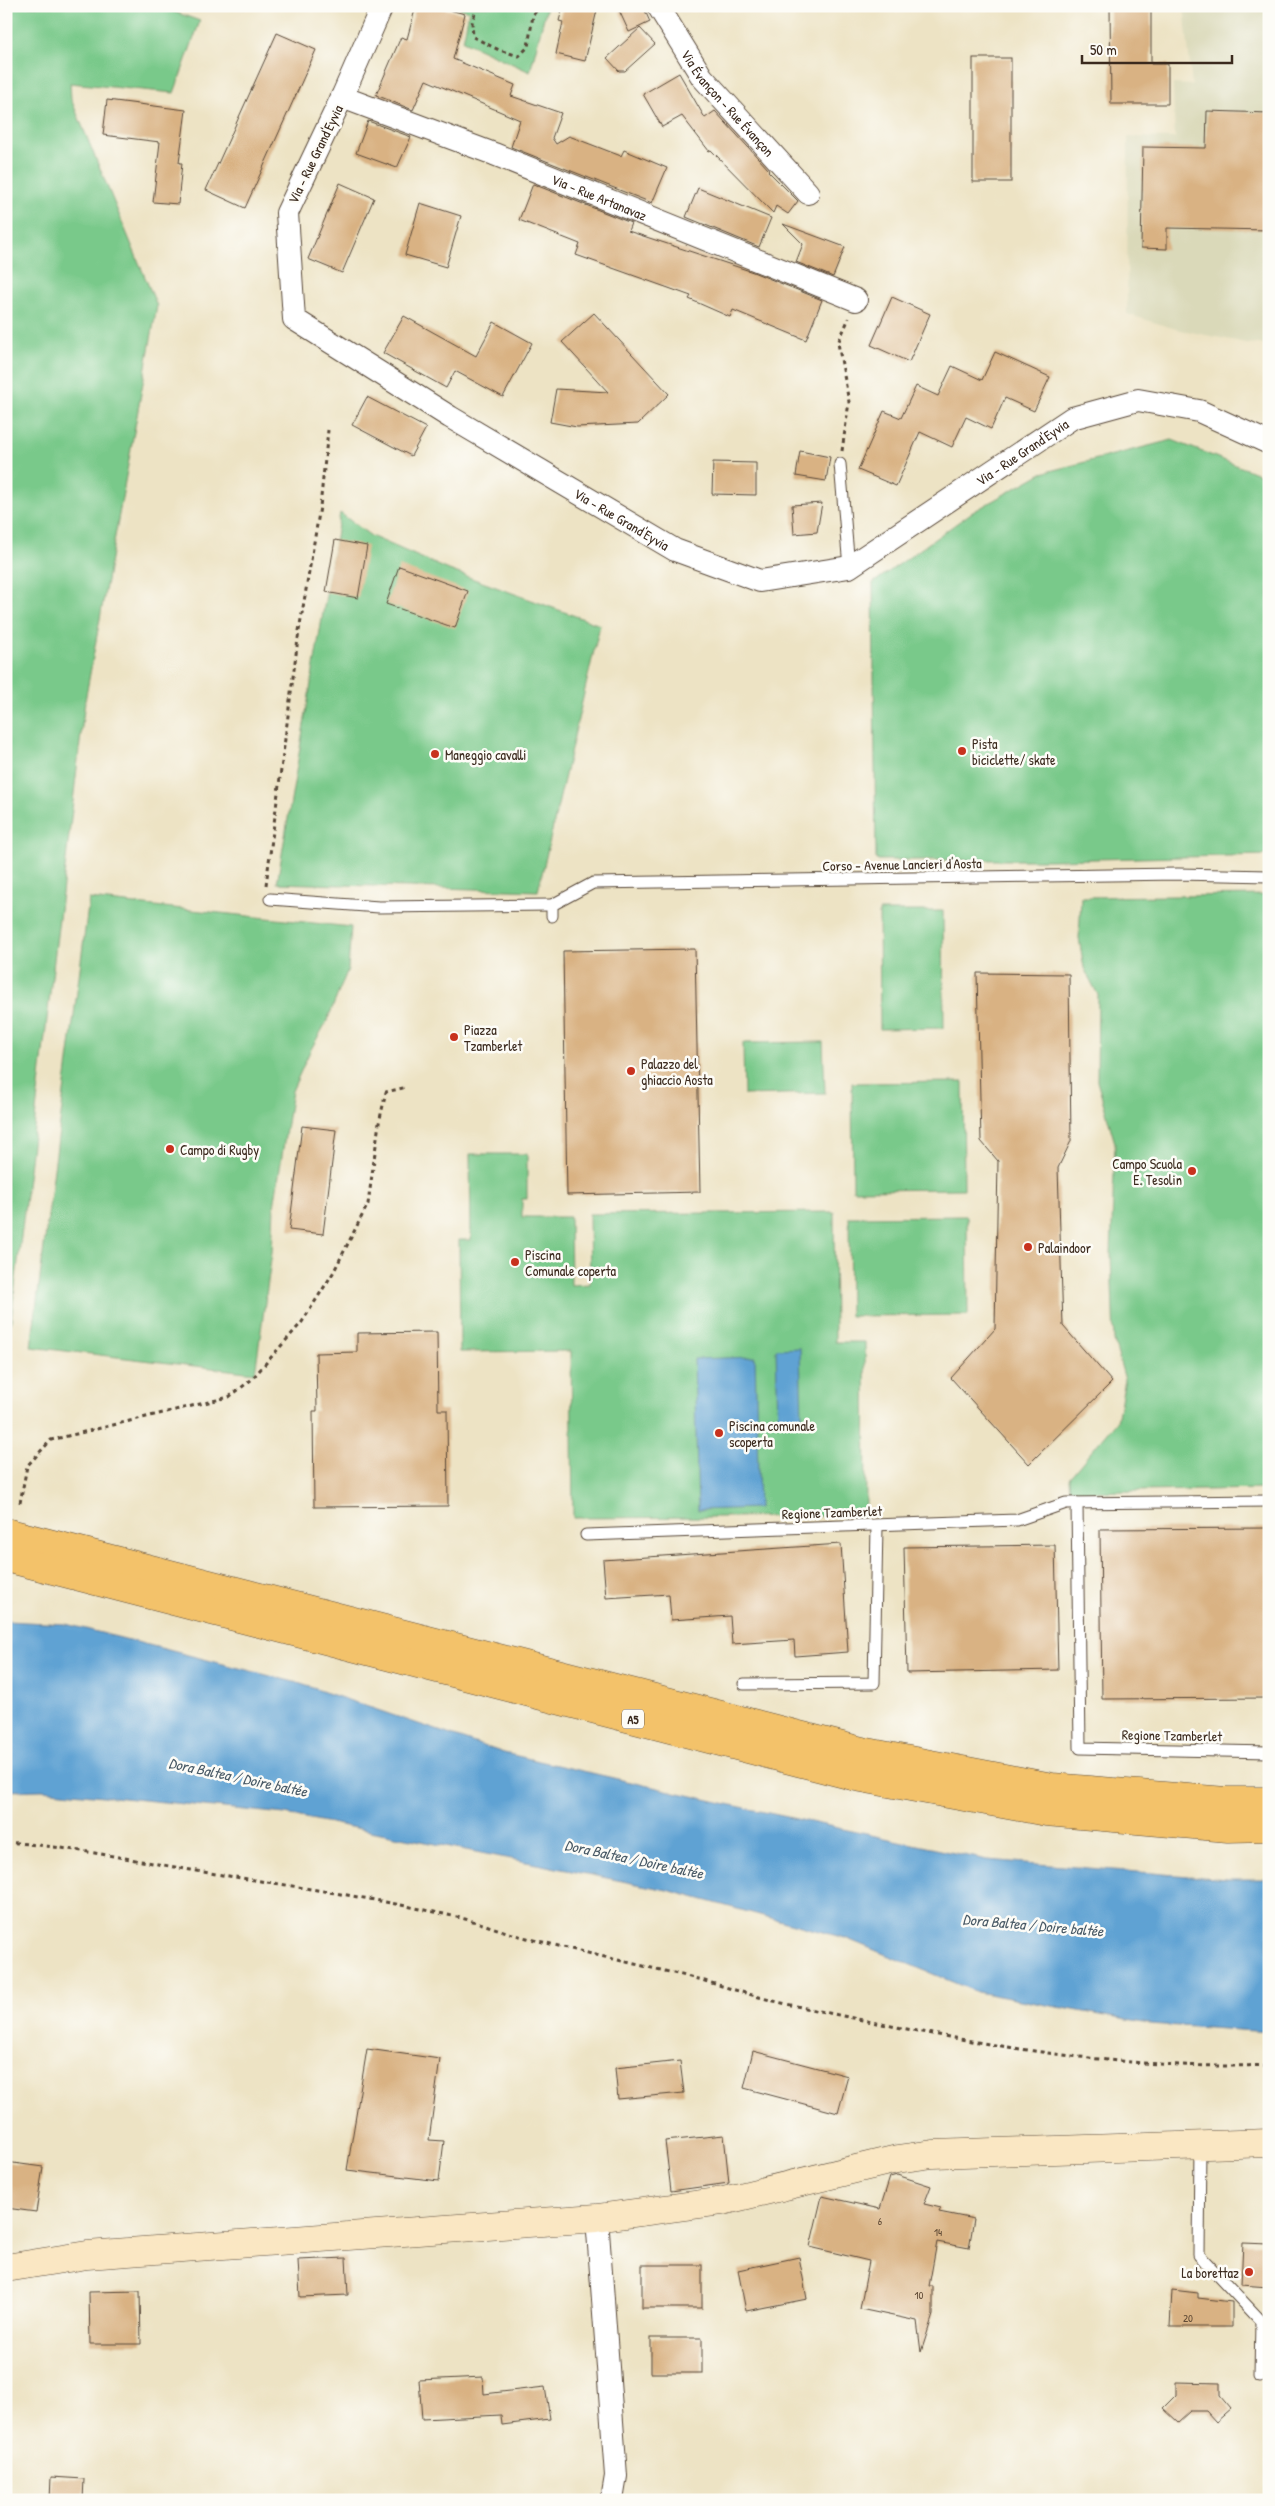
<svg xmlns="http://www.w3.org/2000/svg" width="1275" height="2506" viewBox="0 0 1275 2506" font-family="'Patrick Hand',sans-serif">
  <rect width="100%" height="100%" fill="#fdfcf7"/>
  <filter id="ink" filterUnits="userSpaceOnUse"><feTurbulence type="fractalNoise" baseFrequency=".02" numOctaves="2"/><feDisplacementMap in="SourceGraphic" scale="10" xChannelSelector="R" yChannelSelector="G"/><feConvolveMatrix kernelMatrix="1 2 1 2 8 2 1 2 1" color-interpolation-filters="sRGB"/></filter>
  <filter id="wash" filterUnits="userSpaceOnUse"><feTurbulence type="fractalNoise" baseFrequency=".0096" numOctaves="4" result="noise"/><feDisplacementMap in="SourceGraphic" scale="20" xChannelSelector="R" yChannelSelector="G"/><feGaussianBlur stdDeviation="1.12" result="paint"/><feColorMatrix in="noise" values="0 0 0 0 0 0 0 0 0 0 0 0 0 0 0 0 0 1.4 0 .05"/><feComposite in="paint" operator="in"/></filter>
  <g filter="url(#wash)">
    <rect width="100%" height="100%" fill="#ede3c4"/>
    <path fill="#dad9b9" d="M1184,6H1269V345L1246,343L1176,329L1127,314L1128,137L1175,138L1173,84L1192,85Z"/>
    <g fill="#79c98a" stroke="#5a7a54">
      <path d="M6,6H158L200,21L174,93L70,83L71,99L157,306L85,701L6,1362Z"/>
      <path d="M452,6H547L530,72L463,41L469,11Z"/>
      <path d="M1172,440L1269,478V855L1052,860H876L873,583L971,513L1042,473Z"/>
      <path d="M340,513L371,536L449,570L600,625L538,891L277,883Z"/>
      <path d="M1269,895V1489L1070,1492L1069,1478L1117,1421L1125,1380L1114,1341L1111,1254L1115,1143L1097,1081L1098,995L1084,968L1079,938L1081,897Z"/>
      <path d="M89,899L351,927L348,969L327,1021L310,1051L292,1091L274,1207L272,1253L255,1373L31,1347Z"/>
      <path d="M879,911H943L944,1028L880,1029Z"/>
      <path d="M823,1042L825,1093L744,1095L743,1043Z"/>
      <path d="M963,1082L964,1189L853,1190L852,1083Z"/>
      <path d="M470,1154H527V1199H522V1217H570L571,1285L590,1284L589,1214L834,1212L835,1342H865L866,1516L573,1518L571,1351L460,1352L459,1240H471Z"/>
      <path d="M967,1216L968,1315L850,1316L849,1217Z"/>
    </g>
    <g fill="#5fa2d3" stroke="#4d6678">
      <path d="M800,1348L802,1420H778L776,1349Z"/>
      <path d="M755,1357L759,1508L698,1510L694,1359Z"/>
      <path d="M6,1621L66,1624L298,1683L504,1753L736,1806L987,1860L1227,1879H1269V2032L1149,2024L977,1992L845,1938L667,1890L285,1814L42,1790L6,1791Z"/>
    </g>
    <g id="blocks">
      <g fill="#d9b283">
        <path d="M416,6H434L465,14L453,59L515,85L511,96L561,113L552,138L556,144L569,136L621,156L624,150L667,168L652,203L511,147L520,120L426,80L413,110L376,95L401,37L407,39Z"/>
        <path d="M563,6H598L585,61L556,54L563,22L559,21Z"/>
        <path d="M617,6H643L650,22L629,32Z"/>
        <path d="M1110,6H1151V64H1168V104H1111Z"/>
        <path d="M640,28L655,44L625,71H619L607,58Z"/>
        <path d="M277,33L316,50L245,208L206,190Z"/>
        <rect x="973" y="58" width="38" height="124"/>
        <path d="M679,73L705,118L715,111L769,170L768,171L798,201L788,214L776,206L773,213L711,150L709,151L682,116L662,127L643,94Z"/>
        <path d="M107,100L186,110L179,163H182L178,204L153,202L160,142L103,135Z"/>
        <path d="M1207,111L1269,113V230L1167,228V249L1141,248L1143,147L1206,148Z"/>
        <path d="M368,121L411,137L397,168L356,153Z"/>
        <path d="M340,183L374,198L342,273L308,259Z"/>
        <path d="M533,184L631,223L628,231L753,272L822,300L806,340L733,310L730,317L689,299L691,296L576,255L580,244L519,220Z"/>
        <path d="M698,188L771,218L759,247L686,217Z"/>
        <path d="M420,203L461,216L446,267L405,255Z"/>
        <path d="M783,224L845,247L833,277L796,262L803,244Z"/>
        <path d="M892,297L930,314L909,362L871,345Z"/>
        <path d="M594,313L669,394L638,424L577,427L550,422L556,389L608,392L562,342Z"/>
        <path d="M404,316L476,356L494,322L532,343L503,397L455,371L446,388L383,353Z"/>
        <path d="M995,352L1050,377L1034,411L1005,398L991,429L966,417L952,447L920,432L896,486L858,470L884,411L901,418L916,386L938,396L952,366L982,380Z"/>
        <path d="M367,397L426,428L411,456L352,425Z"/>
        <path d="M800,451L830,457L826,481L796,476Z"/>
        <path d="M713,462L756,463V495L712,494Z"/>
        <path d="M822,503L817,532L794,534L792,505Z"/>
        <path d="M335,540L367,546L358,598L326,592Z"/>
        <path d="M399,566L468,591L455,628L386,604Z"/>
        <path d="M695,949L700,1192L567,1195L563,951Z"/>
        <path d="M977,973L1069,974L1071,1141L1058,1168L1063,1326L1112,1382L1029,1464L951,1378L995,1329L998,1161L981,1141Z"/>
        <path d="M302,1126L336,1130L323,1234L289,1230Z"/>
        <path d="M437,1332L438,1410H447L448,1506L314,1507L313,1411H317L316,1353L357,1352V1333Z"/>
        <path d="M1269,1528V1698L1102,1699L1100,1529Z"/>
        <path d="M841,1544L848,1652L795,1656L794,1640L732,1644L730,1616L671,1620L669,1594L606,1598L603,1560Z"/>
        <path d="M1055,1545L1058,1670L907,1673L904,1547Z"/>
        <path d="M367,2049L440,2059L429,2140L444,2141L439,2181L347,2170Z"/>
        <path d="M753,2051L848,2076L838,2113L744,2088Z"/>
        <path d="M680,2061L684,2093L618,2099L615,2068Z"/>
        <path d="M724,2135L729,2183L671,2191L665,2141Z"/>
        <path d="M6,2162L43,2167L36,2212L6,2208Z"/>
        <path d="M897,2175L931,2186L924,2204L941,2208L939,2212L974,2219L969,2248L937,2242L929,2286H933V2315L921,2352L917,2321L860,2309L869,2261L810,2247L822,2196L880,2209L890,2177Z"/>
        <path d="M1243,2243L1269,2244V2287L1241,2285Z"/>
        <path d="M799,2257L807,2299L746,2311L738,2270Z"/>
        <path d="M346,2258L348,2295L300,2297L298,2260Z"/>
        <rect x="642" y="2265" width="60" height="43"/>
        <path d="M1172,2290L1198,2293V2298L1232,2302V2327H1170Z"/>
        <path d="M140,2291L141,2344H90L89,2292Z"/>
        <rect x="651" y="2338" width="51" height="35"/>
        <path d="M483,2377L484,2394L545,2387L550,2419L502,2425L501,2415L422,2419L419,2380Z"/>
        <path d="M1176,2382L1220,2383V2396L1231,2409L1216,2422L1206,2411H1190L1178,2422L1163,2408L1176,2395Z"/>
        <path d="M51,2477L84,2479L83,2500H50Z"/>
      </g>
    </g>
  </g>
  <g filter="url(#ink)">
    <use href="#blocks" fill-opacity="0" stroke="#564637" stroke-width="1"/>
    <g fill="none" stroke-linecap="round" stroke-linejoin="round">
      <defs>
        <g id="service">
          <path d="M840,464L849,567"/>
          <path d="M270,899L379,907L552,905"/>
          <path d="M552,916V905L593,883L1178,874L1269,876"/>
          <path d="M1077,1503L1080,1748L1269,1752"/>
          <path d="M586,1535L1017,1520L1066,1503L1269,1501"/>
          <path d="M744,1684L874,1683L877,1526"/>
          <path d="M1200,2144L1199,2255L1261,2321L1260,2376"/>
        </g>
        <g id="minor">
          <path id="s1" d="M382,6L342,97L287,213L294,319L450,417L675,550L760,581L849,567L1072,418L1138,400L1199,411L1269,443"/>
          <path id="s2" d="M658,6L702,77L808,193"/>
          <path id="s3" d="M342,97L494,154L856,300"/>
          <path d="M597,2218L616,2476L612,2500"/>
        </g>
        <path id="secondary" d="M6,2268L87,2255L597,2218L723,2201L897,2159L933,2154L1269,2143"/>
        <g id="motorway">
          <path d="M6,1532L862,1751L1052,1787L1226,1801H1269"/>
          <path d="M6,1558L856,1777L1046,1812L1228,1828L1269,1827"/>
        </g>
      </defs>
      <use href="#service" stroke="#564637" stroke-width="13"/>
      <use href="#minor" stroke="#564637" stroke-width="24"/>
      <use href="#secondary" stroke="#564637" stroke-width="29"/>
      <use href="#motorway" stroke="#564637" stroke-width="29"/>
      <g stroke="#564637" stroke-width="3" stroke-dasharray="4 4" stroke-linecap="butt">
        <path d="M477,6L472,23L473,37L499,50L519,56L528,47L533,15L540,6"/>
        <path d="M842,451L849,402L838,343L849,318"/>
        <path d="M266,885L299,631L320,507L328,430"/>
        <path d="M20,1503L27,1466L51,1440L229,1397L251,1380L302,1322L333,1273L368,1204L379,1123L386,1092L407,1087"/>
        <path d="M6,1842C69,1847 130,1859 191,1870C283,1885 374,1897 465,1919C486,1924 506,1933 527,1938C581,1952 636,1964 690,1977C725,1986 760,1999 796,2006C950,2039 1110,2072 1269,2065"/>
      </g>
      <use href="#service" stroke="#fff" stroke-width="11"/>
      <use href="#minor" stroke="#fff" stroke-width="22"/>
      <use href="#secondary" stroke="#fae7c3" stroke-width="28"/>
      <use href="#motorway" stroke="#f3c26a" stroke-width="28"/>
    </g>
  </g>
  <g fill="#c8321e" stroke="#fdfcf7" stroke-width="2">
    <circle cx="962" cy="751" r="5"/>
    <circle cx="435" cy="754" r="5"/>
    <circle cx="454" cy="1037" r="5"/>
    <circle cx="631" cy="1071" r="5"/>
    <circle cx="170" cy="1149" r="5"/>
    <circle cx="1192" cy="1171" r="5"/>
    <circle cx="1028" cy="1247" r="5"/>
    <circle cx="515" cy="1262" r="5"/>
    <circle cx="719" cy="1433" r="5"/>
    <circle cx="1249" cy="2272" r="5"/>
  </g>
  <g text-anchor="middle" dominant-baseline="central" stroke-width="5" stroke-linejoin="round" paint-order="stroke">
    <g font-size="11" fill="#624c37">
      <text x="880" y="2221">6</text>
      <text x="938" y="2232">14</text>
      <text x="919" y="2295">10</text>
      <text x="1188" y="2318">20</text>
    </g>
    <rect fill="#fdfcf7" stroke="#75695f" stroke-width="1" x="622" y="1709.5" width="22" height="19" rx="4"/>
    <g font-size="12" font-weight="bold" fill="#3b2a1e">
      <text x="633" y="1719">A5</text>
    </g>
    <g font-size="14" fill="#3b2a1e" stroke="#fdfcf7">
      <text stroke="none"><textPath href="#s2" startOffset="120">Via Évançon - Rue Évançon</textPath></text>
      <text transform="translate(315 154) rotate(-64)">Via - Rue Grand'Eyvia</text>
      <text stroke="none"><textPath href="#s3" startOffset="276">Via - Rue Artanavaz</textPath></text>
      <text stroke="none"><textPath href="#s1" startOffset="1168">Via - Rue Grand'Eyvia</textPath></text>
      <text stroke="none"><textPath href="#s1" startOffset="718">Via - Rue Grand'Eyvia</textPath></text>
      <text transform="translate(902 864) rotate(-1)">Corso - Avenue Lancieri d'Aosta</text>
      <text transform="translate(832 1512) rotate(-2)">Regione Tzamberlet</text>
      <text transform="translate(1172 1735) rotate(1)">Regione Tzamberlet</text>
    </g>
    <g font-size="14" fill="#3b2a1e" stroke="#fdfcf7" text-anchor="start">
      <text x="972" y="743">Pista<tspan x="972" dy="16">biciclette/ skate</tspan></text>
      <text x="445" y="754">Maneggio cavalli</text>
      <text x="464" y="1029">Piazza<tspan x="464" dy="16">Tzamberlet</tspan></text>
      <text x="641" y="1063">Palazzo del<tspan x="641" dy="16">ghiaccio Aosta</tspan></text>
      <text x="180" y="1149">Campo di Rugby</text>
      <text x="1182" y="1163" text-anchor="end">Campo Scuola<tspan x="1182" dy="16">E. Tesolin</tspan></text>
      <text x="1038" y="1247">Palaindoor</text>
      <text x="525" y="1254">Piscina<tspan x="525" dy="16">Comunale coperta</tspan></text>
      <text x="729" y="1425">Piscina comunale<tspan x="729" dy="16">scoperta</tspan></text>
      <text x="1239" y="2272" text-anchor="end">La borettaz</text>
    </g>
    <g font-size="15" font-style="italic" fill="#495a66" stroke="#fdfcf7">
      <text transform="translate(238 1777) rotate(12)">Dora Baltea / Doire baltée</text>
      <text transform="translate(634 1859) rotate(12)">Dora Baltea / Doire baltée</text>
      <text transform="translate(1033 1925) rotate(5)">Dora Baltea / Doire baltée</text>
    </g>
  </g>
  <rect width="1275" height="2506" fill="none" stroke="#fdfcf7" stroke-width="25"/>
  <path d="M1082 55v8h150v-8" fill="none" stroke="#3b2a1e" stroke-width="2.5"/>
  <text x="1090" y="55" font-size="15" fill="#3b2a1e" stroke="#fdfcf7" stroke-width="4" paint-order="stroke">50 m</text>
</svg>
